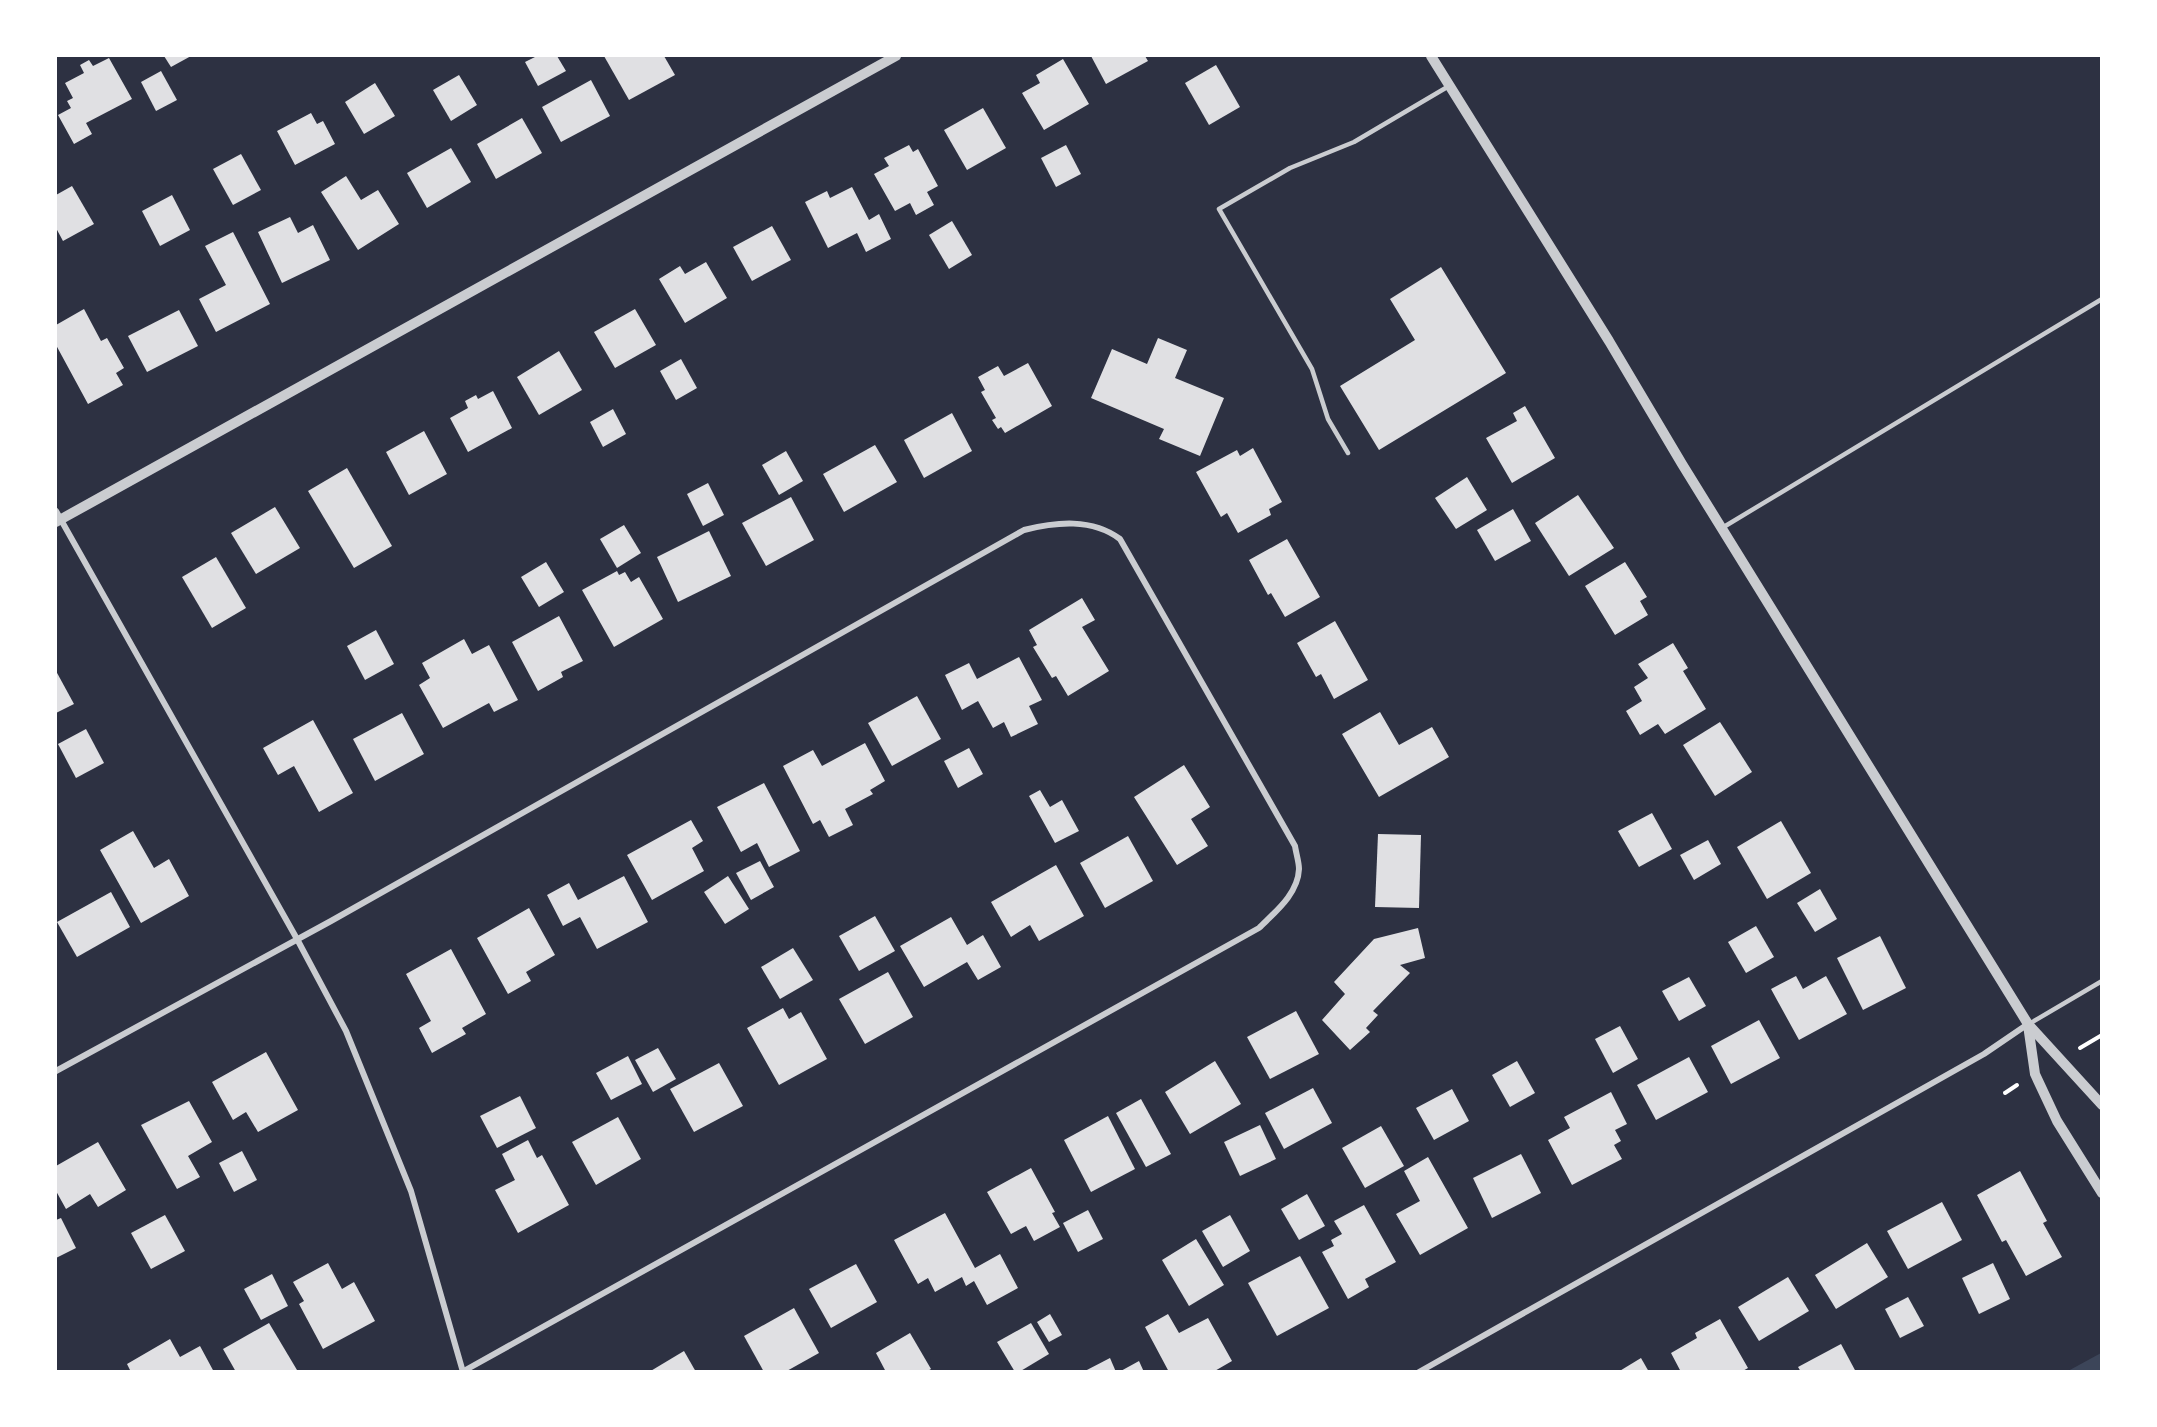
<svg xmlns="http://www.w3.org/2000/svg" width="2157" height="1427" viewBox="0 0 2157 1427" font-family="Merriweather,serif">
  <rect width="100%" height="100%" fill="#2d3142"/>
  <path fill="#3c4559" d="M2101,1353V1371H2068Z"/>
  <g fill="#e0e0e3">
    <path d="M164,56H191L171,67Z"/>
    <path d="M537,56H557L566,71L538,86L525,62Z"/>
    <path d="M604,56H664L675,75L629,100Z"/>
    <path d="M1091,56H1145L1148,61L1106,84Z"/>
    <path d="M109,58L132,99L86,123L92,134L74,144L58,115L71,108L67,101L73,98L65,83L84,73L80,65L89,60L93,66Z"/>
    <path d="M1063,59L1089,104L1044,130L1022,93L1040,83L1036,75Z"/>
    <path d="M1216,65L1240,107L1209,125L1185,83Z"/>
    <path d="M161,71L177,100L156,111L141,82Z"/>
    <path d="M459,75L477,105L451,121L433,90Z"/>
    <path d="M591,80L610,116L561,142L542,107Z"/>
    <path d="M375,83L395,116L364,134L345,102Z"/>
    <path d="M983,108L1006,148L967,170L944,130Z"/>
    <path d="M311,113L317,124L323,121L335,144L295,165L277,131Z"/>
    <path d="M522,118L542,153L496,179L477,144Z"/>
    <path d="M909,145L913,152L918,149L938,186L927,192L934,205L916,215L910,203L895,211L874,174L889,166L884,158Z"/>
    <path d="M1066,145L1081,174L1056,187L1041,158Z"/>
    <path d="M451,148L471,182L427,208L407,173Z"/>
    <path d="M241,154L261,190L233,205L213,169Z"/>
    <path d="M346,176L361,200L378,190L399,224L358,250L321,192Z"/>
    <path d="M72,186L94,224L63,241L56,228V195Z"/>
    <path d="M852,187L869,220L879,214L891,239L866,252L857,233L828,248L805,202L827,191L830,198Z"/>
    <path d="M172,195L190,230L160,246L142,211Z"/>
    <path d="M290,217L298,233L313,225L330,260L282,283L258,232Z"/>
    <path d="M952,221L972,255L949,269L929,235Z"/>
    <path d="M772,226L791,260L752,281L733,247Z"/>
    <path d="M233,232L270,304L216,332L199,299L226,285L205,246Z"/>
    <path d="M706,262L727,298L685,323L659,279L680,266L685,274Z"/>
    <path d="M1441,267L1506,373L1379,450L1340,386L1415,340L1390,299Z"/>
    <path d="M84,309L101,341L107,338L124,368L116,373L123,385L88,404L56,345V325Z"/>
    <path d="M635,309L656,345L615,368L594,332Z"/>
    <path d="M179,310L198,346L147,372L128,336Z"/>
    <path d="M1158,338L1187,350L1175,378L1224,398L1200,456L1159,439L1164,429L1091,398L1112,349L1147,364Z"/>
    <path d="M559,351L582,390L539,415L517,377Z"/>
    <path d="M681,359L697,388L676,400L660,371Z"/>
    <path d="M1028,363L1052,406L1005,433L1001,427L998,429L992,420L996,418L981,392L985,390L978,377L998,366L1004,376Z"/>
    <path d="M493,391L512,428L468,452L450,418L468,408L465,401L476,395L478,399Z"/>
    <path d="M1525,406L1555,458L1512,483L1486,438L1517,421L1513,413Z"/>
    <path d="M613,409L626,434L603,447L590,422Z"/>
    <path d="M952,413L972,451L924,478L904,440Z"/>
    <path d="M424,431L447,474L409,495L386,452Z"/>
    <path d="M875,445L897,482L844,512L823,474Z"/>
    <path d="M1253,448L1282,502L1269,509L1271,515L1238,533L1227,513L1221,517L1196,472L1237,450L1240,456Z"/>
    <path d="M786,451L803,481L779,495L762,465Z"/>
    <path d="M347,468L392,546L354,568L308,491Z"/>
    <path d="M1467,477L1487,510L1456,529L1435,498Z"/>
    <path d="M708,483L724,515L703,526L687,494Z"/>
    <path d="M1578,495L1614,548L1569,576L1535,523Z"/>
    <path d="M791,497L814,540L766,566L742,523Z"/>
    <path d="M275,507L300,548L256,574L231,533Z"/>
    <path d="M1513,509L1531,541L1495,561L1477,530Z"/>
    <path d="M624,525L641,553L617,568L600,539Z"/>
    <path d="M709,531L731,576L678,602L657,557Z"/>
    <path d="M1287,539L1320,597L1285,617L1271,593L1268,595L1249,560Z"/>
    <path d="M216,557L246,608L212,628L182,577Z"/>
    <path d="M546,562L564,592L539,607L521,577Z"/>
    <path d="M1625,562L1647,597L1640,601L1648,615L1615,635L1585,586Z"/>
    <path d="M617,571L619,575L625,572L631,582L639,577L663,619L614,647L582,590Z"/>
    <path d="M1082,598L1095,620L1082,627L1109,671L1068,696L1056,676L1052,678L1033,647L1037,645L1029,630Z"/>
    <path d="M559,616L583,661L561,672L563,677L538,691L512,642Z"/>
    <path d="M1335,621L1368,680L1334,699L1321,674L1316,677L1297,643Z"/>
    <path d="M376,630L394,664L365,680L347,646Z"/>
    <path d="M464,639L472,654L489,645L518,700L494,712L489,703L443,728L419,685L430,678L422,663Z"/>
    <path d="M1673,643L1688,668L1683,671L1706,709L1665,734L1658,724L1640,735L1626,711L1642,701L1634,687L1648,678L1638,664Z"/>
    <path d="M1019,657L1042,700L1029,706L1038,724L1011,737L1004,722L993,728L978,701L962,710L945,675L969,663L977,679Z"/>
    <path d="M56,671L74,704L56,713Z"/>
    <path d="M917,696L941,739L892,766L868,723Z"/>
    <path d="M1380,712L1399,745L1432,727L1449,757L1379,797L1342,734Z"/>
    <path d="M402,713L424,754L375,781L353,739Z"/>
    <path d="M313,720L353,793L319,812L294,766L278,775L263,748Z"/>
    <path d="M1720,722L1752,772L1715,796L1683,745Z"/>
    <path d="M86,729L104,763L76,778L58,744Z"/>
    <path d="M865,743L885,781L870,790L873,794L845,809L853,825L829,837L820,820L813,824L783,766L813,750L822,766Z"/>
    <path d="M969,748L983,774L958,788L944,761Z"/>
    <path d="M1184,765L1210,807L1191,819L1208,846L1177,865L1134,797Z"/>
    <path d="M764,783L800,851L769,867L757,843L741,852L717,807Z"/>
    <path d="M1040,790L1050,807L1062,800L1079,831L1055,843L1029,796Z"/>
    <path d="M1652,813L1672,849L1639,867L1618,831Z"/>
    <path d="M691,820L703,841L692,848L704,871L652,900L627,855Z"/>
    <path d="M1781,821L1811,873L1767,899L1737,847Z"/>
    <path d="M133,831L154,868L169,859L189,896L141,923L100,850Z"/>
    <path d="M1378,834L1421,835L1419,908L1375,907Z"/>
    <path d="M1128,836L1153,881L1105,908L1080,863Z"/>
    <path d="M1708,840L1721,864L1694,880L1680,855Z"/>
    <path d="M760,861L774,887L751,900L736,873Z"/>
    <path d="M1056,865L1084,916L1039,941L1030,925L1011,937L991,902Z"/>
    <path d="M624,876L648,922L597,949L580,917L563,926L547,895L569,883L578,900Z"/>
    <path d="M728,876L749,909L725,924L704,892Z"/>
    <path d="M1820,889L1837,919L1815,932L1797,903Z"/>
    <path d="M111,892L130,927L77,957L57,922Z"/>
    <path d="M529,908L555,955L526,972L531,981L508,994L477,938Z"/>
    <path d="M875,916L895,951L859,971L839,936Z"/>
    <path d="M951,917L967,945L983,935L1001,967L978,980L967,962L924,987L900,946Z"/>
    <path d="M1756,926L1774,957L1746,973L1728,942Z"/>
    <path d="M1418,928L1425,958L1400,965L1410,973L1373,1011L1378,1015L1366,1028L1370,1032L1350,1050L1322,1020L1345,994L1334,982L1374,939Z"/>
    <path d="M1880,936L1906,988L1863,1010L1837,958Z"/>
    <path d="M793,948L813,980L780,999L761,967Z"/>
    <path d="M451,949L486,1014L462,1028L466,1034L432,1053L419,1028L431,1021L406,974Z"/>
    <path d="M888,972L913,1017L865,1044L839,999Z"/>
    <path d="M1796,976L1803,989L1826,976L1847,1014L1799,1040L1771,989Z"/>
    <path d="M1689,977L1706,1006L1679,1021L1662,991Z"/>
    <path d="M783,1008L789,1019L801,1012L827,1059L779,1085L747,1028Z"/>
    <path d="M1296,1011L1319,1054L1270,1079L1247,1037Z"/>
    <path d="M1759,1020L1780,1058L1731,1084L1711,1046Z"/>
    <path d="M1620,1026L1638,1059L1613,1073L1595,1039Z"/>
    <path d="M658,1048L676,1079L653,1092L635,1060Z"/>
    <path d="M266,1052L298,1110L258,1132L246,1112L233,1120L212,1082Z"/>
    <path d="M628,1056L642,1084L611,1100L596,1073Z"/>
    <path d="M1689,1057L1708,1092L1656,1120L1637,1085Z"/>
    <path d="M1215,1061L1241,1104L1190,1134L1165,1092Z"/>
    <path d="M1517,1061L1535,1093L1510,1107L1492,1075Z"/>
    <path d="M719,1063L743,1106L694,1132L670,1089Z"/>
    <path d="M1313,1088L1332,1123L1284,1149L1265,1113Z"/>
    <path d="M1452,1089L1469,1121L1434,1140L1416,1108Z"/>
    <path d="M1611,1092L1627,1124L1615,1130L1621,1141L1614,1145L1622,1159L1572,1185L1548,1140L1570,1128L1564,1117Z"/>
    <path d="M520,1096L536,1128L497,1148L480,1116Z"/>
    <path d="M1141,1099L1171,1154L1146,1167L1116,1113Z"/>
    <path d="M189,1101L212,1142L188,1156L200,1177L177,1189L141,1125Z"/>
    <path d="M1108,1116L1135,1169L1091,1192L1064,1140Z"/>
    <path d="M618,1117L641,1159L596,1185L572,1142Z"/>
    <path d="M1260,1125L1276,1159L1240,1176L1224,1142Z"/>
    <path d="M1381,1126L1404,1166L1365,1188L1342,1148Z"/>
    <path d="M528,1140L537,1158L542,1155L569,1205L518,1233L495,1190L515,1180L502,1154Z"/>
    <path d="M98,1142L126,1190L98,1207L90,1194L66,1209L56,1191V1166Z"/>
    <path d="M242,1151L257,1180L234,1192L219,1163Z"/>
    <path d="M1521,1154L1541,1193L1492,1218L1473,1178Z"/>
    <path d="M1428,1157L1468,1228L1420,1255L1396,1214L1420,1201L1404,1171Z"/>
    <path d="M1031,1168L1055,1212L1052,1213L1060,1227L1034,1241L1026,1226L1011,1234L987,1192Z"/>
    <path d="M2020,1171L2047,1221L2043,1223L2062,1257L2026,1276L2006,1240L2002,1242L1977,1195Z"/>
    <path d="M1307,1194L1325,1226L1299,1240L1281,1209Z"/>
    <path d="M1942,1202L1962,1240L1908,1269L1887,1231Z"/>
    <path d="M1364,1205L1396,1262L1365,1279L1369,1287L1348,1299L1322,1252L1334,1246L1331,1240L1342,1234L1334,1221Z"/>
    <path d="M1088,1210L1103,1239L1078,1252L1063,1223Z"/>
    <path d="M945,1213L975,1268L1000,1254L1018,1288L987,1305L974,1281L966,1286L962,1277L935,1292L928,1278L918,1284L894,1240Z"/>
    <path d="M165,1215L185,1251L151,1269L131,1233Z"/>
    <path d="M1230,1215L1250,1251L1223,1267L1202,1231Z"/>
    <path d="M61,1218L76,1248L56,1258V1220Z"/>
    <path d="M1196,1239L1224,1285L1189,1306L1162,1260Z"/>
    <path d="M1867,1243L1888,1277L1836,1309L1815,1275Z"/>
    <path d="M1300,1256L1329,1308L1277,1336L1248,1283Z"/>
    <path d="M328,1263L342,1289L354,1282L375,1321L323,1349L299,1304L304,1301L293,1282Z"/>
    <path d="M1993,1263L2010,1299L1979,1314L1962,1278Z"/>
    <path d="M856,1264L877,1302L831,1328L809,1289Z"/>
    <path d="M272,1274L288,1306L261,1320L244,1289Z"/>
    <path d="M1788,1277L1809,1311L1759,1341L1738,1307Z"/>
    <path d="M1908,1297L1924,1326L1900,1338L1885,1309Z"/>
    <path d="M794,1308L819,1353L785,1372H764L744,1336Z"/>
    <path d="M1050,1314L1062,1335L1049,1342L1037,1322Z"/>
    <path d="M1168,1314L1179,1333L1208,1318L1232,1361L1213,1372H1169L1145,1327Z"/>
    <path d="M1720,1319L1748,1368L1741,1372H1681L1671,1353L1697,1338L1695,1333Z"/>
    <path d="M269,1323L297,1370L236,1372L223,1349Z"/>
    <path d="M1031,1323L1049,1354L1019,1372H1015L997,1342Z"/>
    <path d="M910,1333L931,1369L926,1372H886L876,1353Z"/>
    <path d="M170,1339L180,1357L200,1346L214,1372H131L127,1364Z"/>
    <path d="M1841,1344L1856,1372H1801L1798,1367Z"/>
    <path d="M684,1351L696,1372H649Z"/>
    <path d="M1110,1358L1116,1372H1083Z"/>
    <path d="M1641,1358L1649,1372H1618Z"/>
    <path d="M1139,1361L1144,1372H1119Z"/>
  </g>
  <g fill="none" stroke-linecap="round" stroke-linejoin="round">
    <g stroke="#fff" stroke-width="4">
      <path d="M2080,1048L2102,1035"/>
      <path d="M2005,1093L2017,1085"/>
    </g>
    <g stroke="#caccd0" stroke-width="4.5">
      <path d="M1348,453L1328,419L1312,369L1219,209L1290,168L1354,142L1449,86"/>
      <path d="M1722,528L2102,299"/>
      <path d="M2029,1024L2102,981"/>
    </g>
    <g stroke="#caccd0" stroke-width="6">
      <path d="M56,511L297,939L346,1031L411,1191L463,1372"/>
      <path d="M56,1071L331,921L1024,530C1056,522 1092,518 1120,539L1295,846C1296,853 1299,862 1299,869C1298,894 1275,912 1259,928L462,1372"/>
      <path d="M1419,1372L1984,1054L2028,1024"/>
    </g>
    <g stroke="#caccd0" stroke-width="10">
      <path d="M1431,56L1609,341L1682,464L2028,1024L2102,1105"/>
      <path d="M56,522L896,56"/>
      <path d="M2028,1025L2035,1074L2057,1121L2102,1193"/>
    </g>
  </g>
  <rect width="2157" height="1427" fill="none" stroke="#ffffff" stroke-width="114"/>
</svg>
